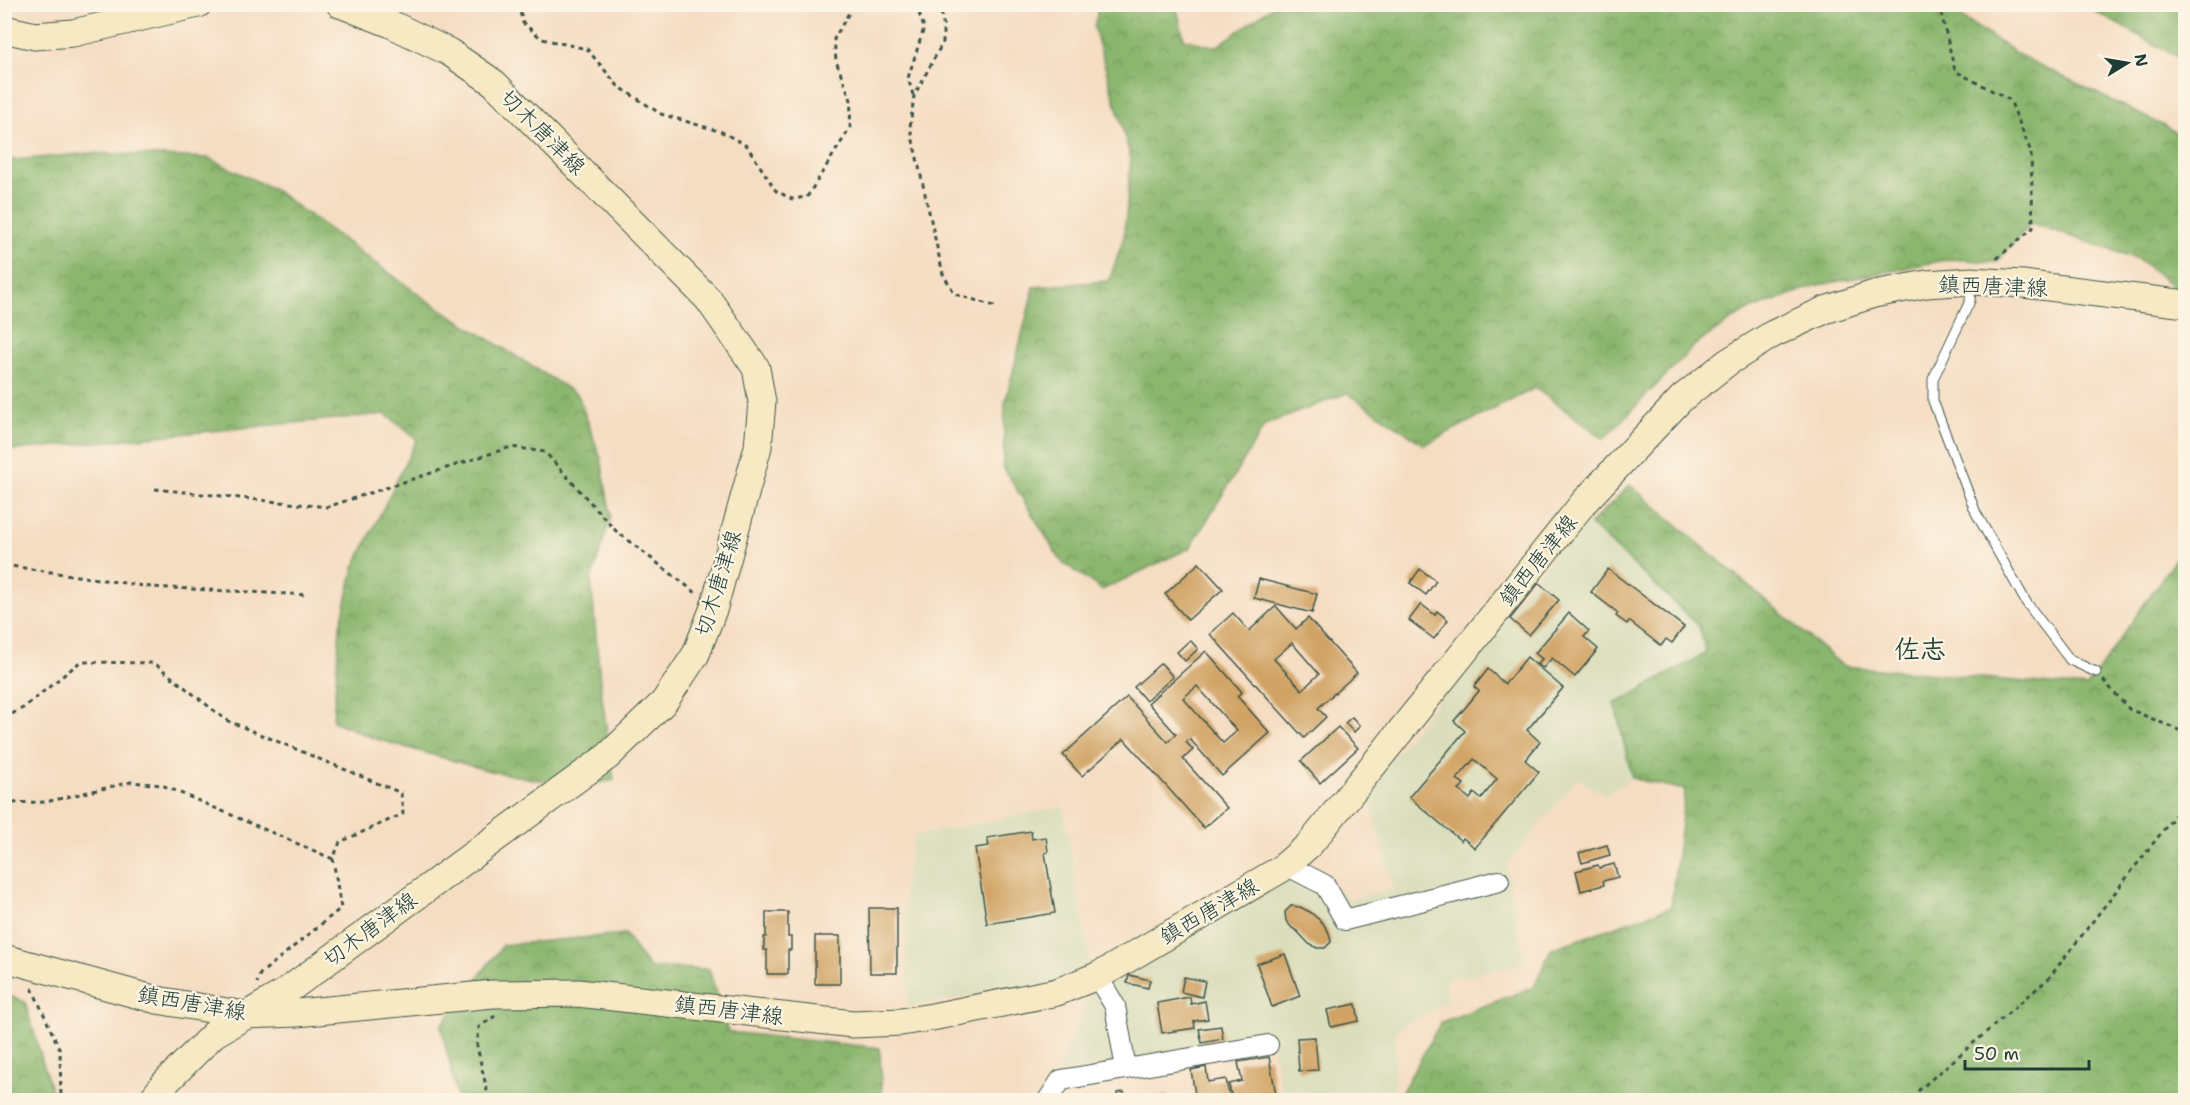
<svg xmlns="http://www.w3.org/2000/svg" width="2190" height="1105" viewBox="0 0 2190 1105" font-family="'Shantell Sans','Klee One',sans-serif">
  <defs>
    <pattern id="forest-crowns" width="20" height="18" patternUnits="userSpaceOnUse" patternTransform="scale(1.5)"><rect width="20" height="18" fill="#8ab66d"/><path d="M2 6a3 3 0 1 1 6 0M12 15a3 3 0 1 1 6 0" fill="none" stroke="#70955a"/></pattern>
  </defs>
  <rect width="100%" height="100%" fill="#fcf5e5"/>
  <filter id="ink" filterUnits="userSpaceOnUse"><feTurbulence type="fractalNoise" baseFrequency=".0167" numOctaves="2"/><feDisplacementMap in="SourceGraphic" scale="12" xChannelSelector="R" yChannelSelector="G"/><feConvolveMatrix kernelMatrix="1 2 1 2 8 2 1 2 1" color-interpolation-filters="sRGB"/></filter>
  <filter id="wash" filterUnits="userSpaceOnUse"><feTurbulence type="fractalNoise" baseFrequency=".008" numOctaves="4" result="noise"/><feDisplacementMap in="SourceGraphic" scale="24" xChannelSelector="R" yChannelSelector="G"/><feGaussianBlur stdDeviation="1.35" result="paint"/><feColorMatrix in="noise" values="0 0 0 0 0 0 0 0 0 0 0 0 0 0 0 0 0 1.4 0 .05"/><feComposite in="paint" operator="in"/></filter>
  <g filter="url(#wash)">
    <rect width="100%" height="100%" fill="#f5ddc2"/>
    <g fill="#dbdebd">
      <path d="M1590,524L1699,626L1706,653L1616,704L1632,778L1605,795L1577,778L1506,866L1525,964L1445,980L1447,1002L1396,1030L1394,1093L1361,1100H1284L1271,1039L1057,1074L1092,990L1308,863L1348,899L1394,889L1367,790L1574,529Z"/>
      <path d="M1063,807L1090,964L1046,985L908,1006L904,887L914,836Z"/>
    </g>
    <g fill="url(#forest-crowns)" stroke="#547a50" stroke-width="1.5">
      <path d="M1099,5H1176L1184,39L1216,47L1275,5H1950L1952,11L2017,54L2184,136L2185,135V288L2173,286L2138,259L2031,223L1997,262L1950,259L1814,286L1744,312L1697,343L1604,439L1535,388L1424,445L1347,393L1265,425L1190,548L1102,590L1061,561L1003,467L1005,403L1034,287L1109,281L1124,237L1131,158L1094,27Z"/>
      <path d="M2083,5H2185V61Z"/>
      <path d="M91,153L208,158L273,189L428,301L578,395L601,459L611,517L591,580L601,691L614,780L577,787L490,771L373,738L333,721L340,627L354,568L417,439L385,414L5,451V161Z"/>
      <path d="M1630,485L1843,666L2087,687L2185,545V1100H1384L1399,1097L1441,1022L1534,987L1551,949L1671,907L1685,790L1632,778L1615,704L1706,653L1699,626L1590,524Z"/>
      <path d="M625,934L649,968L709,969L728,1032L880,1048L882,1100H458L441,1026L503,945Z"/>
      <path d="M4,994L25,1002L54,1100H5Z"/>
    </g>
    <g id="blocks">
      <g fill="#d1a466" fill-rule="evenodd">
        <path d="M1199,563L1223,589L1188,620L1165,594Z"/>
        <path d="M1420,569L1436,581L1426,595L1410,583Z"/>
        <path d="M1608,569L1684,627L1672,643L1666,639L1661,646L1629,621L1627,624L1616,616L1618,613L1591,592Z"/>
        <path d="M1259,579L1317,594L1312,613L1254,598Z"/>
        <path d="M1539,583L1559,600L1529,635L1510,619Z"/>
        <path d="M1421,604L1435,615L1437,611L1448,620L1434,639L1409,620Z"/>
        <path d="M1276,606L1296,629L1308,618L1357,673L1318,708L1326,717L1304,738L1210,634L1233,613L1249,631ZM1292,643L1319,674L1302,690L1274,659Z"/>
        <path d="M1569,613L1589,631L1584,637L1598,649L1575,677L1552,658L1543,668L1537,664L1542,659L1535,653Z"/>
        <path d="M1190,640L1198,649L1185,661L1177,652Z"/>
        <path d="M1206,651L1242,692L1237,696L1270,733L1222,776L1190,739L1186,742L1193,750L1183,759L1227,808L1204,828L1124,739L1082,776L1063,755L1127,697L1168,742L1176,734L1148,703ZM1197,686L1237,731L1223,743L1183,698Z"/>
        <path d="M1527,657L1563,688L1527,730L1540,742L1525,760L1539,772L1475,848L1463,838L1461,841L1409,797L1465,731L1454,721L1479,691L1474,687L1488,669L1505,684ZM1474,759L1497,779L1481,799L1474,793L1470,799L1459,790L1464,784L1457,779Z"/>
        <path d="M1161,663L1173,677L1146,701L1134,687Z"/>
        <path d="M1352,717L1360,726L1354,732L1345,723Z"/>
        <path d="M1338,727L1358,748L1320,783L1301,761Z"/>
        <path d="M1031,831L1032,839L1046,837L1048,852L1045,853L1055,913L987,924L975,848L989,846L987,838Z"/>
        <path d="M1607,845L1610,855L1582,863L1579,853Z"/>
        <path d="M1614,864L1618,877L1603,881L1604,885L1581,891L1576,871L1598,865L1599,868Z"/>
        <path d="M1291,906L1300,907L1310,912L1323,923L1329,933L1331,942L1325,948H1317L1309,944L1297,931L1292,928L1286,921L1285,912Z"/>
        <path d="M869,908H897V973H870Z"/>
        <path d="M766,912H788V937H791V950H788V974H767V950H764V937H766Z"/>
        <rect x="815" y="936" width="25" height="48"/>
        <path d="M1285,954L1300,996L1272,1007L1257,964Z"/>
        <path d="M1129,975L1150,980L1148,988L1127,983Z"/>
        <path d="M1184,977L1205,981L1202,997L1181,992Z"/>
        <path d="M1190,997L1191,1004L1205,1001L1208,1019L1194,1021L1195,1028L1162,1033L1157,1003Z"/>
        <path d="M1356,1004L1359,1021L1331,1027L1327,1010Z"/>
        <path d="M1221,1026L1223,1039L1202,1043L1199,1029Z"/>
        <path d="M1315,1037L1318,1070L1299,1071L1297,1038Z"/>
        <path d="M1269,1057L1277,1100H1232L1229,1084L1242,1081L1238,1062Z"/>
        <path d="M1206,1067L1208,1082L1226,1079L1230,1100H1196L1191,1070Z"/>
        <path d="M1124,1092L1125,1100H1118L1117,1093Z"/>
        <path d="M1167,1095L1168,1100H1141V1099Z"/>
      </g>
    </g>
  </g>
  <g filter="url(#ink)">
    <use href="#blocks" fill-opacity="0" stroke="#3f5549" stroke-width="1.5"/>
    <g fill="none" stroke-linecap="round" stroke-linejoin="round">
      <defs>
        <path id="service" d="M1971,284L1970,301L1933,379V401L1976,513L2026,602L2070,660L2096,672"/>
        <g id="minor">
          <path d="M1286,865L1325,885L1345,920L1499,881"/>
          <path d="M1097,976L1115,1006L1126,1069"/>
          <path d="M1048,1100L1061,1080L1268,1045"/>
        </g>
        <g id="secondary">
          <path d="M4,29L35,36L73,33L198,4"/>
          <path d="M4,958L157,1000L245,1015L297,1013L493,994L578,993L853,1024L901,1022L932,1017L1057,992L1097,976L1112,968L1281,869L1310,844L1585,501L1682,398L1728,362L1773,334L1825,310L1874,294L1927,284L1971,281L2023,284L2186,304"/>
          <path d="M152,1100L165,1083L214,1034L284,993L608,756L664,702L696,654L714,607L758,447L762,402L756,368L708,299L494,83L449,52L391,24L340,4"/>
        </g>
      </defs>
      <use href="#service" stroke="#3f5549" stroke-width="11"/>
      <use href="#minor" stroke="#3f5549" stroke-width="22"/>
      <use href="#secondary" stroke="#3f5549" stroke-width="29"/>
      <g stroke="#3f5549" stroke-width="3" stroke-dasharray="4.5 4.5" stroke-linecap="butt">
        <path d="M518,4L523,23L542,39L587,49L618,86L661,114L722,132L747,146L776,191L792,199L807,197L850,128L851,100L836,61L834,39L854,4"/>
        <path d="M938,4L943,20V42L914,96L910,127L943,274L955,294L998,307"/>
        <path d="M1939,4L1955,71L2010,100L2031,152L2033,228L1994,261"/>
        <path d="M913,95L908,78L924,28L916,4"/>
        <path d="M155,489L327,507L511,447L545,452L616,531L696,593"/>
        <path d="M4,565L151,587L308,595"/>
        <path d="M2103,680L2129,709L2186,733"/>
        <path d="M4,718L23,708L80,662L154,663L226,720L401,793L403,814L340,842L333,859L341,908L260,974L257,983"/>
        <path d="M4,803L46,802L131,782L162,785L333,859"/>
        <path d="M32,988L60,1050L61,1100"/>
        <path d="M489,1100L477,1046L479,1027L495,1016"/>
        <path d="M1915,1100L1919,1090L2048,979L2186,801"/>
      </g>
      <use href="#service" stroke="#fff" stroke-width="9"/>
      <use href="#minor" stroke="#fff" stroke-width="20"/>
      <use href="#secondary" stroke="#f6e9c3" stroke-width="27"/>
    </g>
  </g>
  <g text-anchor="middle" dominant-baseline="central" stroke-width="4.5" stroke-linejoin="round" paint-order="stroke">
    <g font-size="22" fill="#1f3d34" stroke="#fcf5e5">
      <text transform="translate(543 132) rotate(45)">切木唐津線</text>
      <text transform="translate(1993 286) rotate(2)">鎮西唐津線</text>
      <text transform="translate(1538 560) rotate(-51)">鎮西唐津線</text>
      <text transform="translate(718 583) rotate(-73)">切木唐津線</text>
      <text transform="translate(1209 911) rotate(-30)">鎮西唐津線</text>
      <text transform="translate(370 929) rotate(-36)">切木唐津線</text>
      <text transform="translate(192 1003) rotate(10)">鎮西唐津線</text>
      <text transform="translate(729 1010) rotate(7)">鎮西唐津線</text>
    </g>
    <g font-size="26" font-weight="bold" fill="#1f3d34" stroke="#fcf5e5">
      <text x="1920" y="648">佐志</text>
    </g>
  </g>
  <rect width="2190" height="1105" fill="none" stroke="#fcf5e5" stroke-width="24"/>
  <g transform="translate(2127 63) rotate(79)" stroke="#fcf5e5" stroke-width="4.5" paint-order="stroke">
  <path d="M0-4.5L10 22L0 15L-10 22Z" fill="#1f3d34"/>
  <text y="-9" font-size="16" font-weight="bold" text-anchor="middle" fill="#1f3d34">N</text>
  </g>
  <path d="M1965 1060v9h124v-9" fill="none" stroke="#1f3d34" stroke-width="3"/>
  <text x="1974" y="1060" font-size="18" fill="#1f3d34" stroke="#fcf5e5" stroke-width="4.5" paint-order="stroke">50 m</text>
</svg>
